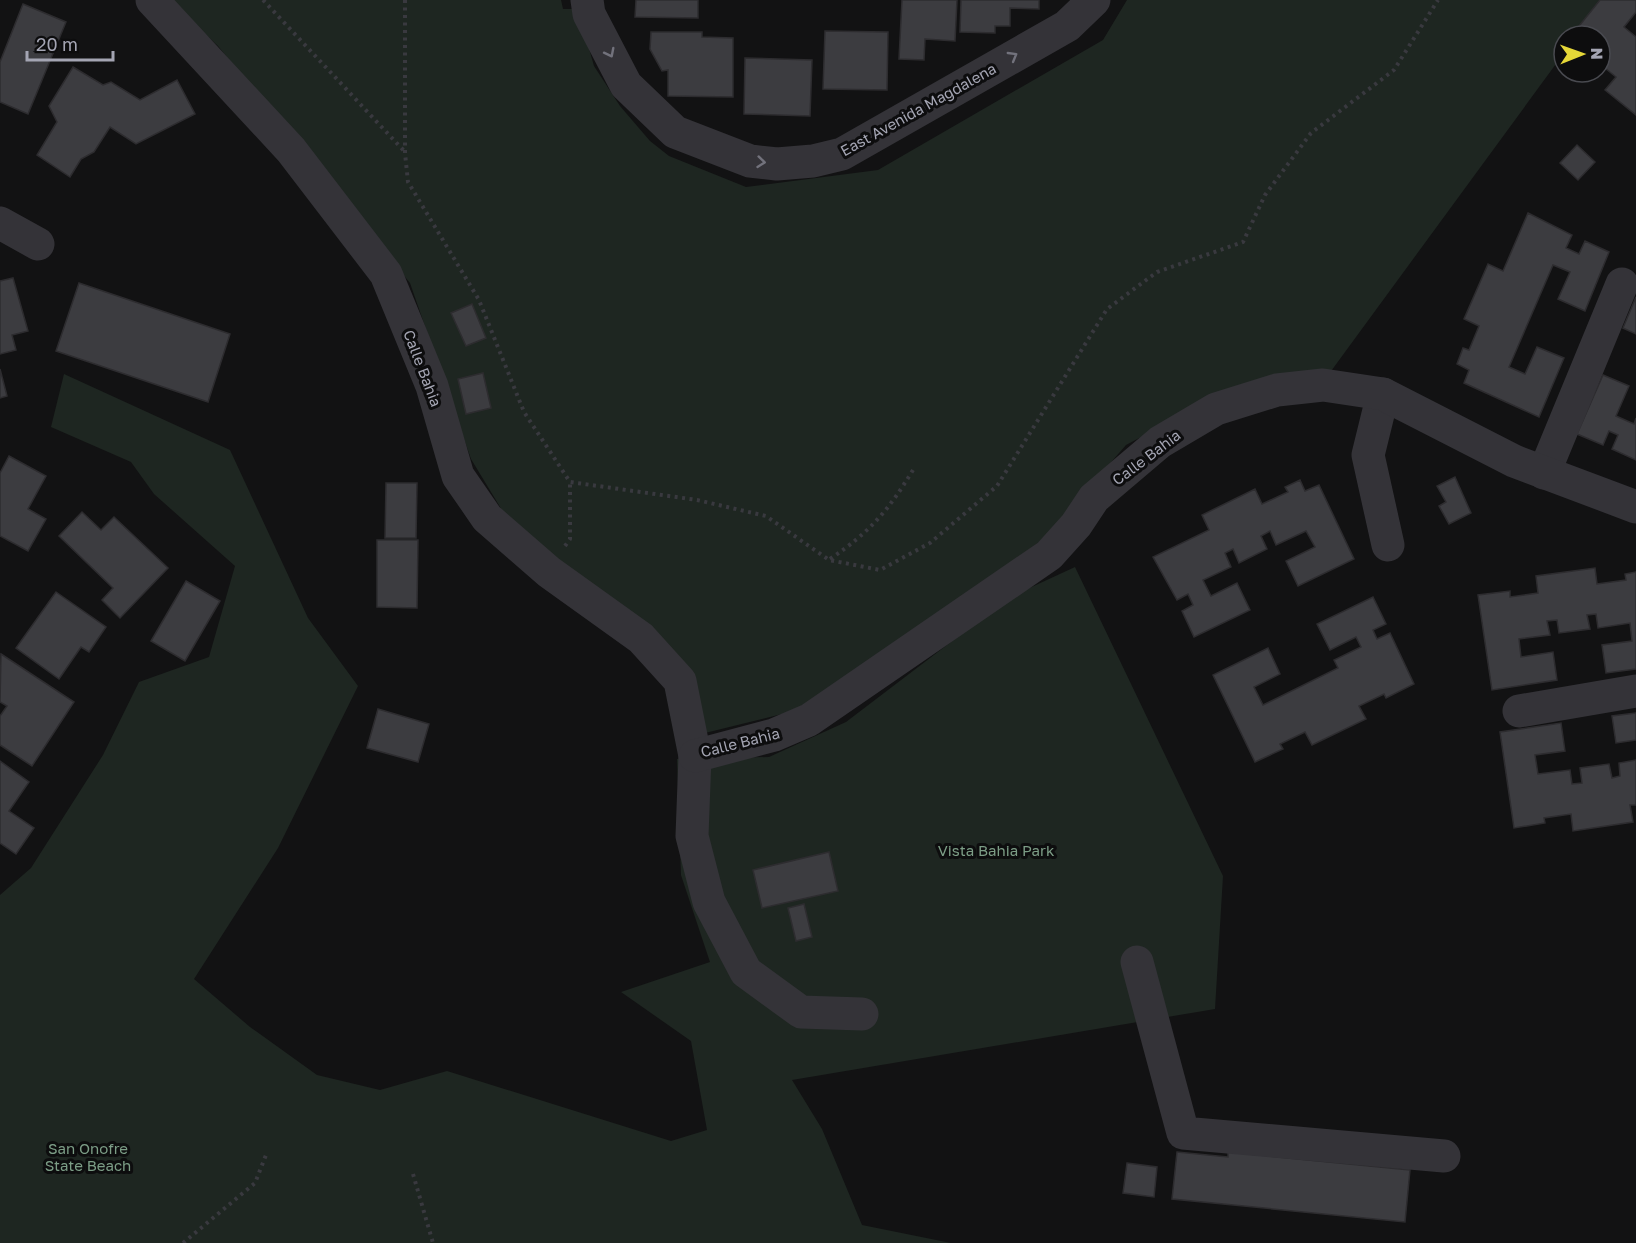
<svg xmlns="http://www.w3.org/2000/svg" width="1636" height="1243" viewBox="0 0 1636 1243" font-family="'Golos Text',sans-serif">
  <rect width="100%" height="100%" fill="#121213"/>
  <g fill="#1e2621">
    <path d="M169,0H561L563,9H573L580,17L594,66L620,106L650,141L669,156L746,187L878,170L1103,40L1127,0H1603L1576,36H1564V53L1326,378L1237,386L1126,445L1046,537L859,674L790,712L705,733L688,669L511,525L471,459L410,283L218,46Z"/>
    <path d="M64,374L230,450L308,618L358,686L278,848L194,979L250,1027L317,1075L380,1090L447,1071L671,1141L707,1130L691,1041L621,992L710,962L681,875L677,759L769,757L846,722L1010,597L1075,567L1223,876L1215,1009L792,1080L822,1129L862,1225L951,1243H0V895L31,868L103,755L139,682L209,657L235,566L154,494L131,462L51,427Z"/>
  </g>
  <g fill="#3c3c40" stroke="#2d2c2f" stroke-width="1.5">
    <path d="M636,0H698V18L635,17Z"/>
    <path d="M902,0H957L955,41L925,39L924,60L899,59Z"/>
    <path d="M961,0H1039V9L1010,8V26H995V33L960,32Z"/>
    <path d="M1600,0H1636V12L1624,27L1636,37V115L1605,90L1616,77L1600,64V36H1571Z"/>
    <path d="M23,4L66,22L28,114L0,102V62Z"/>
    <path d="M825,31L888,32L887,90L823,89Z"/>
    <path d="M651,32H702V37L733,38V97L668,96V70L662,71L650,49Z"/>
    <path d="M745,58L812,60L810,116L744,114Z"/>
    <path d="M73,67L103,85L111,82L140,100L177,80L195,114L136,144L110,127L94,152L81,159L70,177L37,155L57,122L49,106Z"/>
    <path d="M1577,145L1595,162L1578,180L1560,163Z"/>
    <path d="M1528,213L1572,235L1566,248L1579,254L1585,241L1609,252L1585,311L1558,299L1570,272L1553,265L1509,367L1525,374L1537,347L1564,358L1539,417L1464,383L1469,370L1457,364L1463,348L1469,350L1479,326L1464,319L1488,264L1503,271Z"/>
    <path d="M13,278L28,331L12,335L16,350L0,354V281Z"/>
    <path d="M79,283L230,334L208,402L56,351Z"/>
    <path d="M1636,297V334L1623,328Z"/>
    <path d="M472,304L486,338L466,346L451,313Z"/>
    <path d="M0,369L7,396L0,398Z"/>
    <path d="M483,373L491,408L466,414L458,379Z"/>
    <path d="M1603,375L1629,386L1616,416L1634,424L1636,418V460L1612,449L1618,435L1609,431L1603,445L1577,434Z"/>
    <path d="M9,456L46,476L28,509L46,519L28,551L0,536V473Z"/>
    <path d="M1455,477L1471,513L1449,524L1439,506L1446,502L1437,486Z"/>
    <path d="M1300,480L1305,491L1319,485L1354,559L1298,586L1286,561L1315,547L1306,531L1276,545L1270,531L1261,536L1267,549L1239,563L1233,549L1225,553L1231,567L1203,580L1211,596L1237,583L1250,610L1194,637L1182,611L1193,605L1188,594L1177,600L1153,557L1209,530L1202,515L1255,489L1262,504L1288,492L1285,487Z"/>
    <path d="M386,483H417L416,538H385Z"/>
    <path d="M82,512L101,530L114,517L168,568L120,618L102,600L113,588L59,536Z"/>
    <path d="M377,540H418L417,608L377,607Z"/>
    <path d="M1595,568L1597,584L1626,580L1625,574L1636,572V669L1606,673L1602,645L1632,641L1630,623L1598,628L1596,614L1587,615L1590,629L1559,633L1557,620L1547,621L1550,635L1519,639L1521,657L1553,652L1557,680L1492,690L1478,595L1510,591V597L1538,593L1536,576Z"/>
    <path d="M186,581L220,601L185,661L151,641Z"/>
    <path d="M56,592L106,627L89,652L81,647L59,679L16,648Z"/>
    <path d="M1373,597L1386,624L1373,630L1377,639L1390,633L1414,684L1386,698L1384,694L1359,706L1366,719L1312,745L1305,732L1280,744L1283,749L1255,762L1213,675L1268,648L1280,674L1254,687L1263,705L1338,668L1334,660L1361,647L1356,637L1330,650L1317,624Z"/>
    <path d="M1,654L74,702L32,766L0,745V716L7,706L0,702Z"/>
    <path d="M378,709L429,724L418,762L367,748Z"/>
    <path d="M1636,713V740L1616,743L1612,716Z"/>
    <path d="M1561,723L1565,751L1535,755L1538,774L1570,770L1572,784L1582,783L1580,768L1609,764L1612,778L1620,776L1619,763L1636,760V805H1630L1633,822L1573,831L1571,814L1544,818L1545,823L1514,828L1500,732Z"/>
    <path d="M0,761L29,782L9,811L34,828L16,854L0,843Z"/>
    <path d="M829,852L838,891L762,908L753,870Z"/>
    <path d="M804,904L812,937L796,941L788,908Z"/>
    <path d="M1177,1152L1228,1157V1152L1410,1170L1405,1222L1172,1199Z"/>
    <path d="M1127,1163L1157,1167L1154,1197L1123,1193Z"/>
  </g>
  <g fill="none" stroke-linecap="round" stroke-linejoin="round">
    <g stroke="#39393f" stroke-width="4" stroke-dasharray="3 4.5" stroke-linecap="butt">
      <path d="M263,0L405,152"/>
      <path d="M405,0V153L408,182L479,300L524,412L570,482L697,500L766,516L829,560L880,570L930,543L997,486L1107,309L1157,272L1243,242L1265,195L1311,133L1394,70L1438,0"/>
      <path d="M565,546L570,539V482"/>
      <path d="M830,559C870,532 888,511 913,470"/>
      <path d="M413,1174L433,1243"/>
      <path d="M183,1243L255,1183L266,1155"/>
    </g>
    <g stroke="#343338" stroke-width="33">
      <path d="M152,0L291,150L386,274L432,386L458,476L487,518L549,572L641,638L680,681L695,756L692,836L709,902L746,972L801,1012L862,1014"/>
      <path d="M587,0L589,14L626,85L675,132L750,161L777,164L813,161L842,154L1067,26L1094,0"/>
      <path d="M0,223L38,244"/>
      <path d="M1383,394L1368,455L1388,545"/>
      <path d="M1544,473L1622,284"/>
      <path d="M1519,711L1636,691"/>
      <path d="M695,756L774,735L809,720L1049,555L1076,525L1094,498L1160,442L1216,409L1277,390L1323,385L1383,394L1514,461L1636,507"/>
      <path d="M1137,962L1183,1133L1444,1156"/>
    </g>
  </g>
  <defs><path id="oneway-chevron" d="M-2-3.5L2.5 0L-2 3.5" fill="none" stroke-width="1.6" stroke-linecap="round" stroke-linejoin="round" transform="scale(1.5)"/></defs>
  <g stroke="#72727c">
    <use href="#oneway-chevron" transform="translate(610 53) rotate(63)"/>
    <use href="#oneway-chevron" transform="translate(1013 56) rotate(-30)"/>
    <use href="#oneway-chevron" transform="translate(761 162) rotate(6)"/>
  </g>
  <g text-anchor="middle" dominant-baseline="central" stroke-width="6" stroke-linejoin="round" paint-order="stroke">
    <g font-size="15" fill="#a4a5b3" stroke="#0d0d0e">
      <text transform="translate(918 109) rotate(-29)">East Avenida Magdalena</text>
      <text transform="translate(423 368) rotate(69)">Calle Bahia</text>
      <text transform="translate(1146 457) rotate(-37)">Calle Bahia</text>
      <text transform="translate(740 742) rotate(-14)">Calle Bahia</text>
    </g>
    <g font-size="15" fill="#7c9d86" stroke="#0d0d0e">
      <text x="996" y="850">Vista Bahia Park</text>
      <text x="88" y="1148">San Onofre<tspan x="88" dy="17">State Beach</tspan></text>
    </g>
  </g>
  <g transform="translate(1582 54) rotate(89)"><circle r="28" fill="#0d0d0e" stroke="#494a50" stroke-width="1.5"/>
  <path d="M0-4.5L10 22L0 15L-10 22Z" fill="#e5d738"/>
  <text y="-9" font-size="16" font-weight="bold" text-anchor="middle" fill="#a4a5b3">N</text>
  </g>
  <path d="M27 51v9h86v-9" fill="none" stroke="#a4a5b3" stroke-width="3"/>
  <text x="36" y="51" font-size="18" fill="#a4a5b3" stroke="#0d0d0e" stroke-width="4.5" paint-order="stroke">20 m</text>
</svg>
